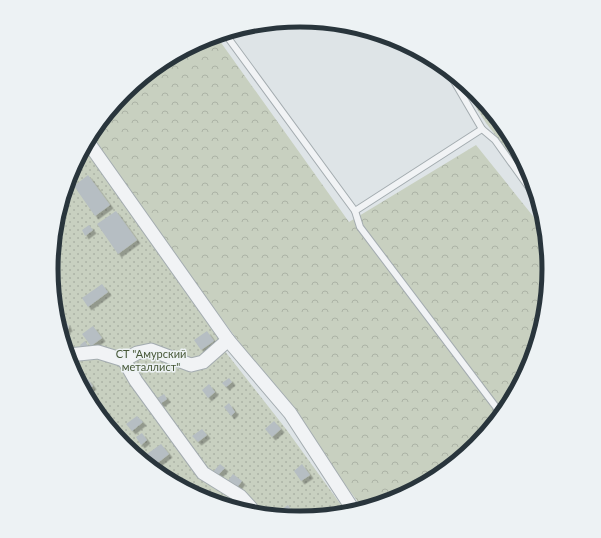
<svg xmlns="http://www.w3.org/2000/svg" width="601" height="538" viewBox="0 0 601 538" font-family="Lato,sans-serif">
  <defs>
    <pattern id="green-dots" width="8" height="8" patternUnits="userSpaceOnUse"><rect width="8" height="8" fill="#c8d0c0"/><path d="M2 2h.1M6 6h.1" fill="none" stroke="#acb3a6" stroke-width="1.8" stroke-linecap="round"/></pattern>
    <pattern id="forest-crowns" width="20" height="18" patternUnits="userSpaceOnUse"><rect width="20" height="18" fill="#c8d0c0"/><path d="M2 6a3 3 0 1 1 6 0M12 15a3 3 0 1 1 6 0" fill="none" stroke="#acb3a6"/></pattern>
    <filter id="shadow"><feDropShadow dx="3.5" dy="3.5" stdDeviation="0" flood-color="#0004"/></filter>
  </defs>
  <rect width="100%" height="100%" fill="#dee4e7"/>
  <g fill="url(#green-dots)">
    <path d="M460,82L477,93L531,174L532,183L486,123Z"/>
    <path d="M86,151L212,325L224,350L286,429L344,509L300,518L205,499L124,445L70,364L52,269L71,174Z"/>
  </g>
  <path fill="url(#forest-crowns)" d="M217,37L349,222L476,145L541,226L549,269L530,364L476,445L396,499L361,506L91,143L125,93L205,39Z"/>
  <g fill="#b6bec3" filter="url(#shadow)">
    <path d="M483,103L488,111L482,113L479,105Z"/>
    <path d="M88,175L110,205L95,216L74,186Z"/>
    <path d="M116,211L137,240L118,254L97,224Z"/>
    <path d="M89,225L93,230L85,236L82,230Z"/>
    <path d="M102,284L108,292L88,307L82,298Z"/>
    <path d="M67,323L69,328L64,331L63,325Z"/>
    <path d="M93,326L102,338L91,346L82,334Z"/>
    <path d="M207,331L214,341L201,350L194,340Z"/>
    <path d="M85,341L90,350L84,353L80,345Z"/>
    <path d="M229,378L232,382L226,387L222,383Z"/>
    <path d="M88,379L93,386L88,390L83,383Z"/>
    <path d="M209,384L215,392L208,398L202,390Z"/>
    <path d="M164,394L167,399L160,404L156,399Z"/>
    <path d="M229,403L235,412L231,416L224,407Z"/>
    <path d="M137,416L143,422L132,431L126,424Z"/>
    <path d="M274,421L281,429L272,437L265,429Z"/>
    <path d="M202,429L207,435L198,442L192,436Z"/>
    <path d="M142,433L147,440L141,445L136,437Z"/>
    <path d="M161,444L169,454L155,465L147,454Z"/>
    <path d="M220,464L225,468L217,476L212,473Z"/>
    <path d="M302,464L310,475L301,481L294,471Z"/>
    <path d="M233,474L242,481L236,489L227,482Z"/>
    <path d="M288,505L293,512L288,515L282,509Z"/>
  </g>
  <g fill="none" stroke-linecap="round" stroke-linejoin="round">
    <defs>
      <g id="service">
        <path d="M226,35L355,211L482,129L495,140L535,196"/>
        <path d="M451,76L482,129"/>
        <path d="M355,211L360,227L499,411"/>
      </g>
      <g id="minor">
        <path d="M90,145L228,340L290,413L352,508"/>
        <path d="M69,355L98,352L124,360L137,353L151,350L191,365L203,362L228,340"/>
        <path d="M124,360L136,381L203,473L240,496L251,508"/>
      </g>
    </defs>
    <use href="#service" stroke="#a4acb0" stroke-width="8"/>
    <use href="#minor" stroke="#a4acb0" stroke-width="15"/>
    <use href="#service" stroke="#f1f3f5" stroke-width="6"/>
    <use href="#minor" stroke="#f1f3f5" stroke-width="13"/>
  </g>
  <g text-anchor="middle" dominant-baseline="central" stroke-width="3" stroke-linejoin="round" paint-order="stroke">
    <g font-size="11" fill="#465737" stroke="#edf2f4">
      <text x="151" y="353">СТ "Амурский<tspan x="151" dy="13">металлист"</tspan></text>
    </g>
  </g>
  <path d="M0 0H601V538H0ZM58 269a242 242 0 1 1 484 0a242 242 0 1 1-484 0Z" fill="#edf2f4" fill-rule="evenodd"/>
  <path fill="none" stroke="#29353c" stroke-width="5" d="M58 269a242 242 0 1 1 484 0a242 242 0 1 1-484 0Z"/>
</svg>
